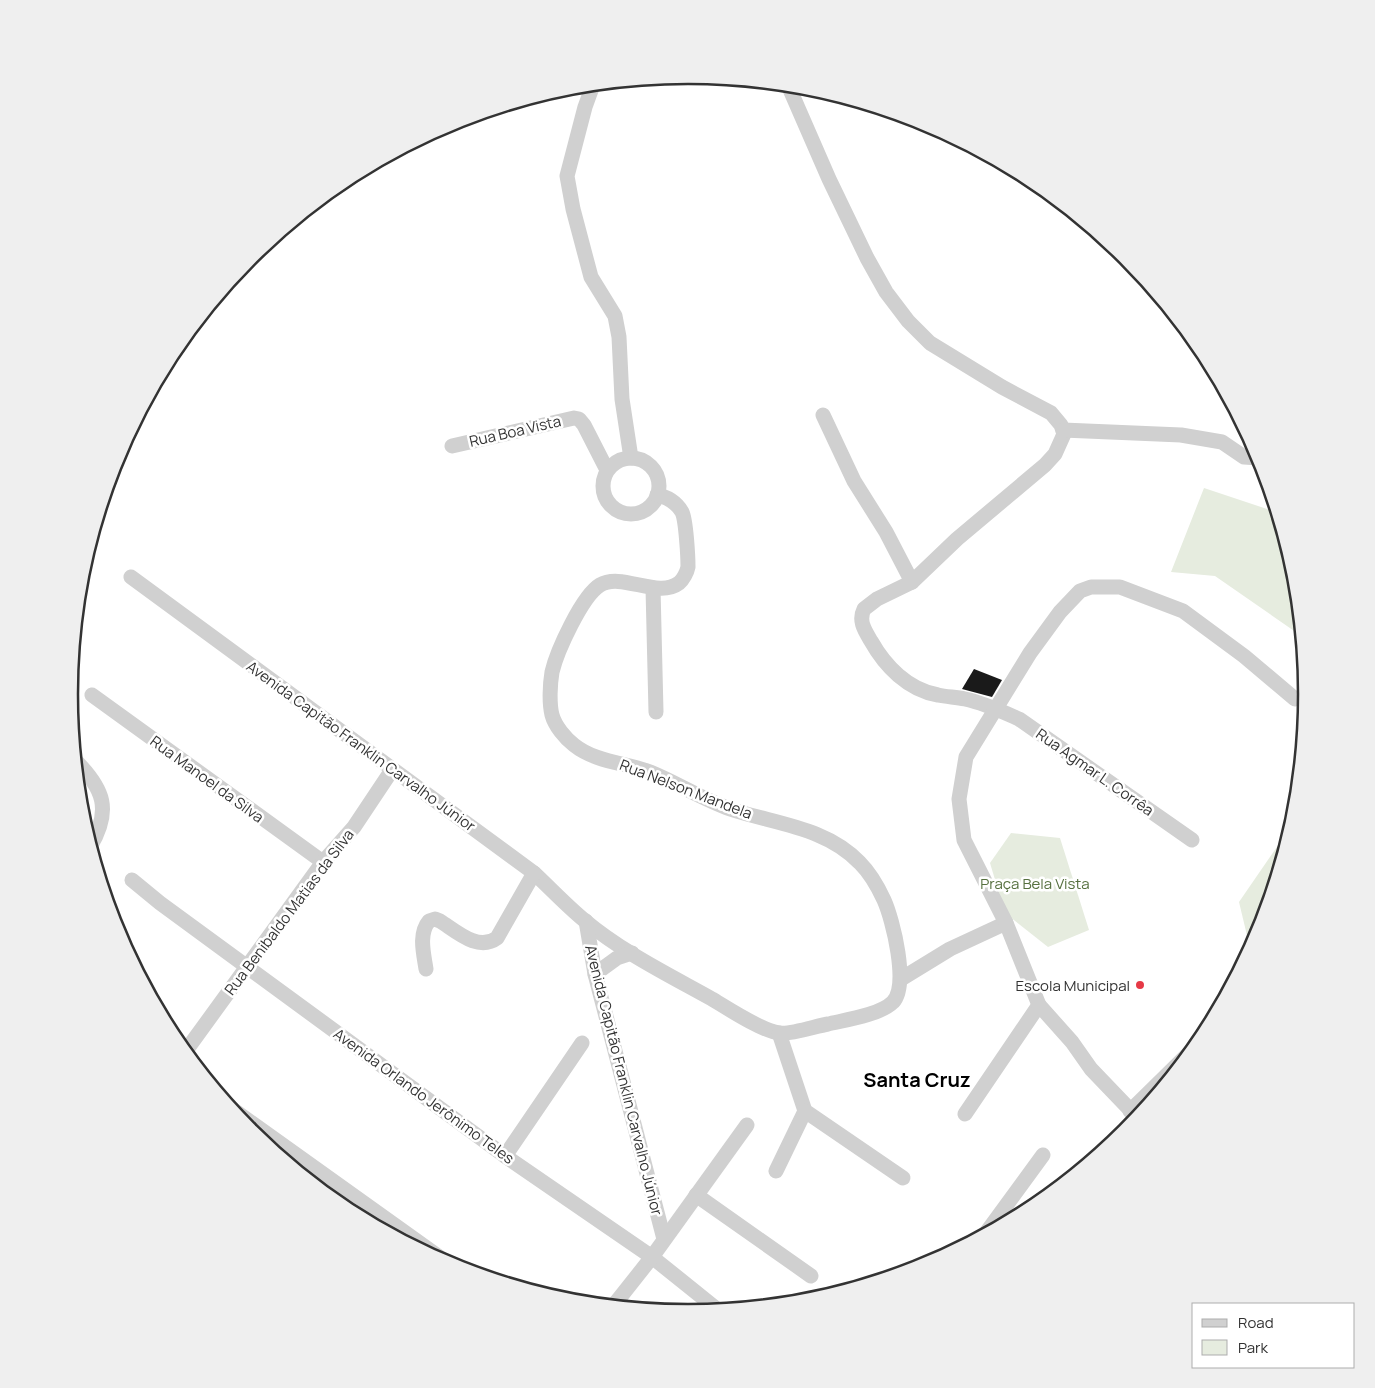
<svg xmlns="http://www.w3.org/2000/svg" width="1375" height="1388" viewBox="0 0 1375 1388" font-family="Manrope,sans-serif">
  <rect width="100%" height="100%" fill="#fff"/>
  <g fill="#e6ecdf">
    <path d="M1204,488L1276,512L1294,574L1300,635L1215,576L1171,572Z"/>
    <path d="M1290,828L1259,931L1250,948L1239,902Z"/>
    <path d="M1011,833L1060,838L1089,930L1048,947L1005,913L990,863Z"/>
  </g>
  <path fill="#1a1a1a" d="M974,669L1002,680L992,697L962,689Z"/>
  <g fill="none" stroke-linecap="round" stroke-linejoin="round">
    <g stroke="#d0d0d0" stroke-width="15">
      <path d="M593,85L585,107L567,176L573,209L591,277L615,316L619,337L622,399L631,458"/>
      <path d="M788,85L829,179L867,258L886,292L908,321L930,343L1002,387L1051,413L1061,425L1064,434L1055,454L1045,465L957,539L912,582L877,599L864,609C858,621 865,631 871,641C885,666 908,690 938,695C947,697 956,697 965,699C984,703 1001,711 1019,719L1192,840"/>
      <path d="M823,415L854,481L886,532L912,582"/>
      <path d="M1063,430L1181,435L1222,442L1244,457L1259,458"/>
      <path d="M452,446L574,418L579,419L584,425L607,470"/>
      <circle cx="631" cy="486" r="28"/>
      <path d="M131,577L534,873C551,889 567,906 584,920C622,952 669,975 712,999C727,1008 762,1031 779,1033C790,1035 816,1026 828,1024C845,1020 880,1015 893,1002C909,985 893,920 884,900C878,887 870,873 860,863C826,827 775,824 730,809C702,799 677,783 650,772C626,763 595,762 574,745C565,738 555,726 552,715C549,703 550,684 552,672C557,651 582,596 600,585C622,572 658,599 679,583C683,580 687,572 688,567C688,557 686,520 682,512C676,502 668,497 657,495"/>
      <path d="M653,588L656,712"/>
      <path d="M92,695L323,862"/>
      <path d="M75,760C104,789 112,810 90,847"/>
      <path d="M132,880L160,903L505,1156L652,1257L718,1310"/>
      <path d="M586,921L595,974L664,1239"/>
      <path d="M426,969C424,955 418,934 429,921L435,919L440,921C456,931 478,952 497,938L534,873"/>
      <path d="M595,974L617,958L632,953"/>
      <path d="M901,979L950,949L1006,923"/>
      <path d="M779,1033L805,1111L903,1178"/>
      <path d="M185,1052L323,862L354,827L392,770"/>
      <path d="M231,1108L452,1266"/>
      <path d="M1130,1111L1191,1051"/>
      <path d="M965,1114L1039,1005"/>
      <path d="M1137,1117L1091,1069L1072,1042L1039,1005L1006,923L964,840L959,799L966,757L1030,653L1060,612L1080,591L1091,587H1120L1183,611L1244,656L1295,699"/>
      <path d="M505,1156L582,1043"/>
      <path d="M776,1171L805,1111"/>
      <path d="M696,1195L811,1276"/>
      <path d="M986,1233L1043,1155"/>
      <path d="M614,1305L652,1257L747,1125"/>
    </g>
  </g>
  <circle fill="#e63946" stroke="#fff" stroke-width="2" cx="1140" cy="985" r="5"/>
  <g text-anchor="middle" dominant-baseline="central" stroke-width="5" stroke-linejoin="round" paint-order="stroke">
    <g font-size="15" fill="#333" stroke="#fff">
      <text transform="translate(515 431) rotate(-13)">Rua Boa Vista</text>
      <text transform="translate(361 746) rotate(36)">Avenida Capitão Franklin Carvalho Júnior</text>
      <text transform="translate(1095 772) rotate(35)">Rua Agmar L. Corrêa</text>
      <text transform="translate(207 779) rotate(36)">Rua Manoel da Silva</text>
      <text transform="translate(686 789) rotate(21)">Rua Nelson Mandela</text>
      <text transform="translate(289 912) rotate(-53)">Rua Benibaldo Matias da Silva</text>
      <text transform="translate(624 1080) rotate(76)">Avenida Capitão Franklin Carvalho Júnior</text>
      <text transform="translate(424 1096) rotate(36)">Avenida Orlando Jerônimo Teles</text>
    </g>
    <g font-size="15" fill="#56703f" stroke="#fff">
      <text x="1035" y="883">Praça Bela Vista</text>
    </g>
    <g font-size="15" fill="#333" stroke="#fff" text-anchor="end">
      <text x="1130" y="985">Escola Municipal</text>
    </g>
    <g font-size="20" font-weight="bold" fill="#000" stroke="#fff">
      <text x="917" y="1079">Santa Cruz</text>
    </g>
  </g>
  <path d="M0 0H1375V1388H0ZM78 694a610 610 0 1 1 1220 0a610 610 0 1 1-1220 0Z" fill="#efefef" fill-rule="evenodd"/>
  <path fill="none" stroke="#333" stroke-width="2.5" d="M78 694a610 610 0 1 1 1220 0a610 610 0 1 1-1220 0Z"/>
  <rect x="1192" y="1303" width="162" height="65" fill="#ffffff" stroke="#adadad"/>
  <rect x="1202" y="1319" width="25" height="8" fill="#d0d0d0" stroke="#adadad"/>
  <text x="1238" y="1328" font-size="15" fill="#333333">Road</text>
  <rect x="1202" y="1340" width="25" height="15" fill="#e6ecdf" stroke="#adadad"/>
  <text x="1238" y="1353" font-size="15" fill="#333333">Park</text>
</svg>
